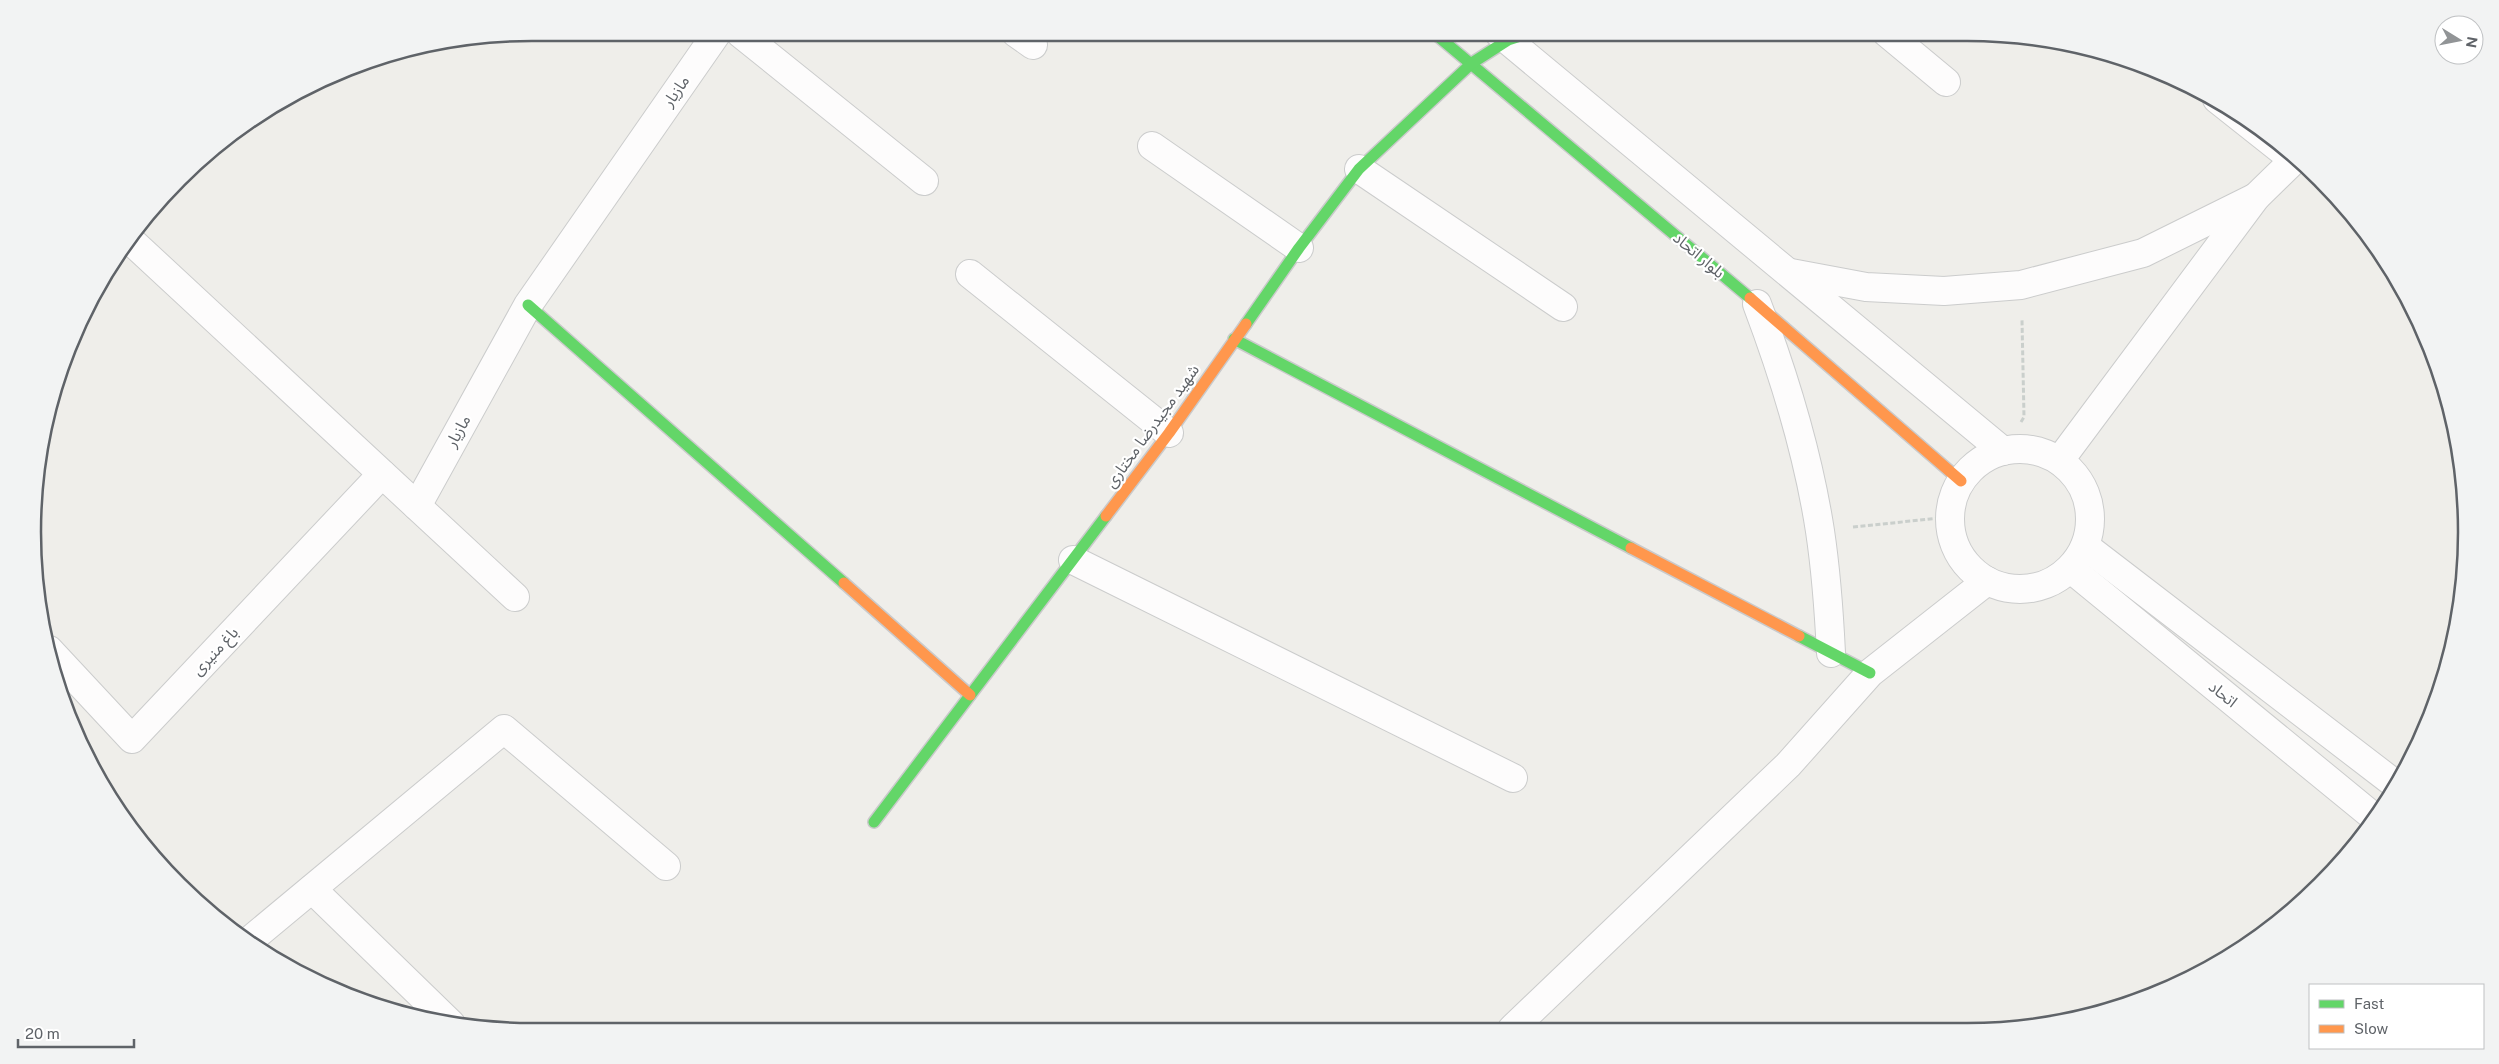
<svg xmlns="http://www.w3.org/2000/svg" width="2499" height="1064" viewBox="0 0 2499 1064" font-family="'Public Sans','Noto Sans Arabic',sans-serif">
  <rect width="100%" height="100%" fill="#efeeea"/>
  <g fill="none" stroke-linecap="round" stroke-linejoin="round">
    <defs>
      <g id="street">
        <path d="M740,33L924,181"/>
        <path d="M1016,33L1033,45"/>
        <path d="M1499,33L2003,451"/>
        <path d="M1887,33L1946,82"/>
        <path d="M2217,99L2294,160"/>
        <path d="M1152,146L1299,248"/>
        <path d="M1359,169L1563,307"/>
        <path d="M130,240L515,597"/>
        <path d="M1791,273L1866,287L1944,291L2021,285L2143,253L2256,197"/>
        <path d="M970,274L1169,433"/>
        <path d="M1757,304C1785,378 1808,453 1820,531C1826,571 1829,612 1831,653"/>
        <circle cx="2020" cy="519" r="70"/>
        <path d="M2060,460L2256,197L2297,157"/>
        <path d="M417,506L528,305L717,33"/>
        <path d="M2085,546L2395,784"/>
        <path d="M1073,560L1513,778"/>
        <path d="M2071,569L2375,818"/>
        <path d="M49,650L132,739L382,474"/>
        <path d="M312,889L451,1024"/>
        <path d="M249,941L504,729L666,866"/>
        <path d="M1512,1029L1788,765L1870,673L1987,581"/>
      </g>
      <g id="fast">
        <path d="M1434,33L1750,298"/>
        <path d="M528,305L844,583"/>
        <path d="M1246,324L1299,248L1359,169L1472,63L1508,40L1530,33"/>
        <path d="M1234,339L1631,548"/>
        <path d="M1799,636L1870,673"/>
        <path d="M874,822L1106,516"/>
      </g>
      <g id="slow">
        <path d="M1750,298L1961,481"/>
        <path d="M1106,516L1169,433L1246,324"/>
        <path d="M1631,548L1799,636"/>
        <path d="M844,583L970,695"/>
      </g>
    </defs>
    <use href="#street" stroke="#cbcccc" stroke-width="30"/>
    <use href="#fast" stroke="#cacacb" stroke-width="14"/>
    <use href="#slow" stroke="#cacacb" stroke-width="14"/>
    <g stroke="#cacfcc" stroke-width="3" stroke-dasharray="5 2.5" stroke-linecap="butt">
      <path d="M2021,422L2024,417L2022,320"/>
      <path d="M1853,527L1950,517L1952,513"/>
    </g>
    <use href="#street" stroke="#fdfcfc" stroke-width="28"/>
    <use href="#fast" stroke="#63d668" stroke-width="11"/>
    <use href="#slow" stroke="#ff974d" stroke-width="11"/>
  </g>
  <g text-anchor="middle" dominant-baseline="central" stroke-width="4.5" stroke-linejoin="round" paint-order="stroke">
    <g font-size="16" fill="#5f6368" stroke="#fff">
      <text transform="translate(676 91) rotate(-55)">مازیار</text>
      <text transform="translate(1699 255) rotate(40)">بلوار اتحاد</text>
      <text transform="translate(1152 426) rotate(-54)">شهید مجیدرضا مختاری</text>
      <text transform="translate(458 431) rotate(-61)">مازیار</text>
      <text transform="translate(215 651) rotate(-47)">باغ منیری</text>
      <text transform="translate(2223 694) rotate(39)">اتحاد</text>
    </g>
  </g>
  <path d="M0 0H2499V1064H0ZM532 41H1967A491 491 0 0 1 2458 532V532A491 491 0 0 1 1967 1023H532A491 491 0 0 1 41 532V532A491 491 0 0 1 532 41Z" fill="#f2f3f3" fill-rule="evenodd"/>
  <path fill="none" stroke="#5f6368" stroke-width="2.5" d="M532 41H1967A491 491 0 0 1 2458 532V532A491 491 0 0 1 1967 1023H532A491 491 0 0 1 41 532V532A491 491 0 0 1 532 41Z"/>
  <rect x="2309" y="984" width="175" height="65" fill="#ffffff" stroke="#bfc1c3"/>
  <rect x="2319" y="1000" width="25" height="8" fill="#63d668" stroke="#bfc1c3"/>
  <text x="2354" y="1009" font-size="15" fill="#5f6368">Fast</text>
  <rect x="2319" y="1025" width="25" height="8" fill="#ff974d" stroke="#bfc1c3"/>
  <text x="2354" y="1034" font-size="15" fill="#5f6368">Slow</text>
  <g transform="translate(2459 40) rotate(100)"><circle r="24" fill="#ffffff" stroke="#bfc1c3"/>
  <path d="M0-4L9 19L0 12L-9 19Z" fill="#919496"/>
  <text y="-8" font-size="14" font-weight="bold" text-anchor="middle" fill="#5f6368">N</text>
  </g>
  <path d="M18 1039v8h116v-8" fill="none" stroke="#5f6368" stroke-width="2.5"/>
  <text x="25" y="1039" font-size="15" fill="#5f6368" stroke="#ffffff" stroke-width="4" paint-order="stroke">20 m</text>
</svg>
